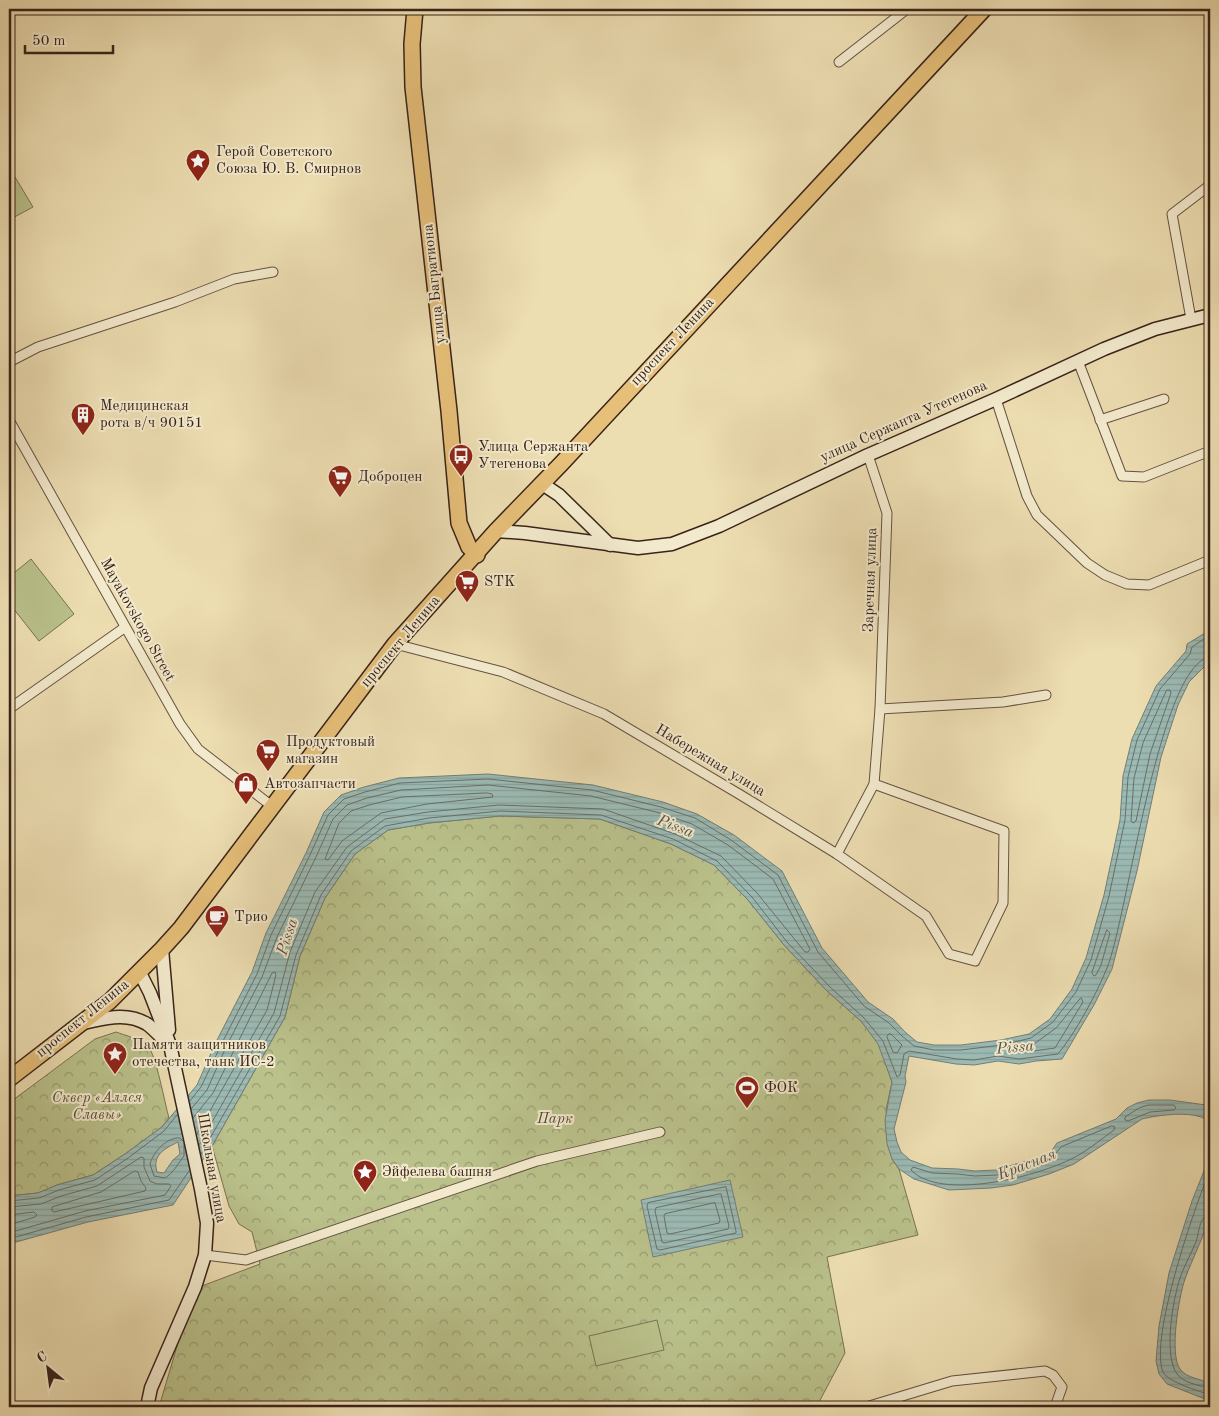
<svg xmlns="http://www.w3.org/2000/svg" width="1219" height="1416" viewBox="0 0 1219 1416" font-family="'Old Standard TT',serif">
  <defs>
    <pattern id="park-crowns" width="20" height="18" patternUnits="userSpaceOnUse" patternTransform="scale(1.25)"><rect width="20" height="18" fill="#bac18b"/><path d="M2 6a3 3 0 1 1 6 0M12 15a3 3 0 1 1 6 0" fill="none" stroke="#989c71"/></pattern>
    <pattern id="water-rules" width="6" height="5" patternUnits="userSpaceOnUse" patternTransform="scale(1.25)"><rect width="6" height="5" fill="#9bbbb5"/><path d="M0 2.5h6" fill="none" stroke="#86a09b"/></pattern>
  </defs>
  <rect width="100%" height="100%" fill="#eddeb2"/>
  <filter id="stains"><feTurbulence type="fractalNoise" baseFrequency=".004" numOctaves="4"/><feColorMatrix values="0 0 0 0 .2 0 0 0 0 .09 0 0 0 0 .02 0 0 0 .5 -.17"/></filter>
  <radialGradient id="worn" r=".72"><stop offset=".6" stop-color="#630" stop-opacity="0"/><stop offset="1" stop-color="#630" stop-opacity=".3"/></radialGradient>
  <g fill="url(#park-crowns)" stroke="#797253">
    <path d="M500,816L600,819L671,844L714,865L748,900L784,945L827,991L861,1021L879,1044L892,1082L886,1110L892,1159L899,1169L918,1235L827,1257L845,1353L819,1402L804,1407H159L194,1289L260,1264L252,1232L239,1224L229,1206L212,1146L285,1017L300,956L325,898L355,854L388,830L429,823Z"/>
    <path d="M116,1032C124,1035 143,1040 148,1046C156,1055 165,1104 169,1118L162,1127L125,1154L93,1175L57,1185L38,1193L9,1196V1103L95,1039Z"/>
  </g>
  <g fill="#bac18b" stroke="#797253">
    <path d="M15,177L33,207L9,220V180Z"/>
    <path d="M31,559L74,614L39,641L9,603V577Z"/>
    <path d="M657,1320L664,1350L596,1366L589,1336Z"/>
  </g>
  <g fill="url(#water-rules)" stroke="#737e77" fill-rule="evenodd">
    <path d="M1210,630V661L1189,682L1178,705L1161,757L1137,871L1112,969L1094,1005L1062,1059L1036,1061L1019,1064L998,1061L974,1065L956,1064L909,1056L905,1076L906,1082L894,1129L897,1142L901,1152L910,1160L932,1168L958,1169L975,1171L996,1170L1026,1161L1050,1153L1057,1143L1116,1119L1127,1108L1137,1103L1149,1100H1170L1206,1105L1210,1107V1123C1199,1109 1158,1115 1142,1119L1074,1164L1049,1174L1013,1185L991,1188L949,1190L914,1179L899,1169L892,1159L887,1144L885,1120L892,1082L878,1044L861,1021L827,991L784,945L748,900L714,865L671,844L600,819L500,816L429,823L388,830L355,854L325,898L300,956L285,1017L212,1146L173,1205L88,1222L9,1244V1196L38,1193L57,1185L93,1175L125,1154L162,1127L197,1085L216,1042L252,972L266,933L306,853L324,812L341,795L364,787L399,778L488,774L593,785L663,802L697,814L734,835L782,871L822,948L868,1002L893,1019L905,1032L917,1042L934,1045H961L1001,1040L1029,1034L1050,1019L1072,989L1086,958L1104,895L1120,820L1123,776L1132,739L1156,686L1186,651L1187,644ZM178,1142L180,1154L173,1160L164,1173L157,1172C152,1155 164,1149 178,1142Z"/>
    <path d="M1210,1156C1210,1172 1213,1199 1210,1214C1204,1237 1193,1257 1185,1279C1179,1296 1169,1354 1180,1369C1187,1379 1201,1378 1210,1384V1401L1167,1384L1159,1374L1156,1361L1159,1326L1169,1273L1192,1201Z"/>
    <path d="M730,1180L743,1237L653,1257L641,1200Z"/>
  </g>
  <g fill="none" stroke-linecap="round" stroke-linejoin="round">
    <g stroke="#6a6f68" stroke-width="1">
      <path d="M1167,690H1170L1171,693L1150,754L1136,821L1133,823L1131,821L1134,778L1143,743Z"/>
      <path d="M487,793L492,794L493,797L427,804L381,813L342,841L328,860L325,859L339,823L351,811L369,805L402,797Z"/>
      <path d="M1107,930L1110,933L1101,965L1096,975L1094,976L1092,973Z"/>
      <path d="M1081,998L1083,1002L1055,1048L1019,1053L1016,1052V1048L1034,1044L1056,1028Z"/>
      <path d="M889,1034H891L902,1045L897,1053L893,1052L887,1037Z"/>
      <path d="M190,1101L201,1087L221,1045L257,974L271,935L310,855L328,815L344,799L365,792L400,783L488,779L592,790L661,807L695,818L731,840L778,875L818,952L864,1006L889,1023L902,1036L914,1046L934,1050H961L1002,1045L1031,1038L1053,1022L1076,992L1091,960L1109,896L1125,820L1128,777L1137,740L1160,689L1190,654L1192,647L1210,635"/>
      <path d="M1149,1105H1174L1176,1108L1174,1110L1150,1112L1128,1121L1125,1120V1117L1139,1108Z"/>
      <path d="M191,1109L207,1090L226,1047L262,977L277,937L316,857L333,819L347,805L367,798L401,790L488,785L591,796L660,813L692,824L728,845L773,879L810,949L808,952H805L757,893L721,856L675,834L603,809L499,805L428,812L385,819L347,847L315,892L290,952L274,1013L199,1145"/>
      <path d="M193,1118L213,1093L272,973L275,972L276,975L267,1010L197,1134"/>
      <path d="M1112,1126L1115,1127L1114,1130C1100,1140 1085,1153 1069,1160C1034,1177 941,1201 911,1170L913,1167L932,1173L957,1174L975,1176L997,1175L1052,1158L1061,1147Z"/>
      <path d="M183,1141L180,1138C167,1137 153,1152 150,1164L154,1176L165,1178C173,1173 178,1164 184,1156V1143"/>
      <path d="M201,1154L280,1016L296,955L321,895L351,851L385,826L429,818L500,811L601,815L673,839L717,861L752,897L787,942L830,987L864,1018L883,1041L897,1077L900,1075L904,1054L909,1051L957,1059L974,1060L998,1056L1019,1059L1058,1054C1076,1032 1096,995 1107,968C1127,920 1159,663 1210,657"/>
      <path d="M1210,1170C1195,1206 1149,1338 1163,1372C1168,1382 1199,1391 1210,1395"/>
      <path d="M135,1171L138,1172L141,1181L146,1188L145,1191L54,1212L52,1211V1207L101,1192Z"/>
      <path d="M726,1187L736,1231V1233L660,1250L657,1249L647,1206L648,1203Z"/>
      <path d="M721,1194L729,1226L728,1229L664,1243L662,1242L655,1211L656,1208Z"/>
      <path d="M9,1201L39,1198L59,1190L95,1180L128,1158L164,1131L177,1115"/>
      <path d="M715,1203L720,1220L719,1223L670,1234L667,1233L664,1216L665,1214Z"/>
      <path d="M9,1207L41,1204L61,1196L97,1186L141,1157L144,1158V1167L150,1181L157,1184H169L171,1186L165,1195L85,1211L9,1233"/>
      <path d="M1210,1214C1199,1215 1199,1234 1196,1242C1191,1254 1184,1266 1180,1278C1173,1299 1161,1364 1181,1378C1187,1383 1202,1387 1210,1387"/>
      <path d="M9,1215L34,1212L37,1215L35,1217L9,1225"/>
      <path d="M9,1239L86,1217L169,1200L189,1171"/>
    </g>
    <defs>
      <g id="minor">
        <path d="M839,62L907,9"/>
        <path d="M1191,319L1172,214L1210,185"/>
        <path d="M1078,361L1122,476L1144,477L1210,451"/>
        <path d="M9,362L38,347L175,302L234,279L273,272"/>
        <path d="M996,399L1027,496L1037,515L1087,563L1105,575L1127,584L1149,585L1210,560"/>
        <path d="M9,420L180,724L198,749L273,807"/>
        <path d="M1100,420L1164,399"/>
        <path d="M395,644L503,672L604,714L739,794L837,854L926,916L949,954L975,961L1003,903L1004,831L874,784"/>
        <path d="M9,709L124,628"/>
        <path d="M880,709L1003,702L1046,695"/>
        <path d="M837,854L874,784L880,709L887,513L868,455"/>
        <path d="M205,1255L246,1260L537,1161L660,1132"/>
        <path d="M866,1407L952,1381L1045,1371L1053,1375L1062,1387L1055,1407"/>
      </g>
      <g id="secondary">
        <path d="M541,483L559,495L610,545"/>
        <path d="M496,531L525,533L638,548L672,544L719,526L868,455L996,399L1104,349L1155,329L1210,315"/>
        <path d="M162,949L169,1030"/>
        <path d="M139,971L150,993L170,1045L201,1189L207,1223L205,1255L195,1287L151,1388L147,1407"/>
        <path d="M82,1023C103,1019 126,1011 147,1024C154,1029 161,1037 167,1043"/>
      </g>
      <g id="primary">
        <path d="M415,9L412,44L413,87L449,411L459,523L469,547L477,555"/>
        <path d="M9,1079L110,1001L162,949L181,928L395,644L496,531L561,464L984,9"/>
      </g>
    </defs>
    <use href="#minor" stroke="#655241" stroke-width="11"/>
    <use href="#secondary" stroke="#38231b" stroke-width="15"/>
    <use href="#primary" stroke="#38231b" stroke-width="18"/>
    <use href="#minor" stroke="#f3eacd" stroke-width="9"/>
    <use href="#secondary" stroke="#f3eacd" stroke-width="12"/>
    <use href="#primary" stroke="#e6bf79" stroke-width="15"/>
  </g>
  <defs>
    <symbol id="sight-pin" viewBox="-11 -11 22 30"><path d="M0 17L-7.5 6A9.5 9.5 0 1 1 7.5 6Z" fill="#8f2418" stroke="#f3eacd"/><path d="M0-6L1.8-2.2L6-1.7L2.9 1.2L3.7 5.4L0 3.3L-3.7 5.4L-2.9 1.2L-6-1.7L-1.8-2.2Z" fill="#fff"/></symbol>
    <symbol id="building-pin" viewBox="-11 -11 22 30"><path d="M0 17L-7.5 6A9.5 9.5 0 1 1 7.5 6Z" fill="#8f2418" stroke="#f3eacd"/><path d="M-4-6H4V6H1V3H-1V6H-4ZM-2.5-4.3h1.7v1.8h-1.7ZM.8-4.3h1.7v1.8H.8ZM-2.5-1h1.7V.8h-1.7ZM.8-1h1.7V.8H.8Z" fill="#fff"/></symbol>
    <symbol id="bus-pin" viewBox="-11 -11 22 30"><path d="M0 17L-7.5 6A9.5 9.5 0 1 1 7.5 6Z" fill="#8f2418" stroke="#f3eacd"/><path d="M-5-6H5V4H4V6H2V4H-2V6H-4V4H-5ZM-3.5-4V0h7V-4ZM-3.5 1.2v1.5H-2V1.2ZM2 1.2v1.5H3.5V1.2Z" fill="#fff"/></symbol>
    <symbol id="supermarket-pin" viewBox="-11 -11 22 30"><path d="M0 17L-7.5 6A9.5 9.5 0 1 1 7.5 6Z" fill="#8f2418" stroke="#f3eacd"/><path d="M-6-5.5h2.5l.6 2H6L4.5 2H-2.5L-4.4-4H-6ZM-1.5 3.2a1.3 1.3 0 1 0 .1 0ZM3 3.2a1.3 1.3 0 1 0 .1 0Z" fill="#fff"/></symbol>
    <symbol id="shop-pin" viewBox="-11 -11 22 30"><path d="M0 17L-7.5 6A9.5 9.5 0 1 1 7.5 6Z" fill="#8f2418" stroke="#f3eacd"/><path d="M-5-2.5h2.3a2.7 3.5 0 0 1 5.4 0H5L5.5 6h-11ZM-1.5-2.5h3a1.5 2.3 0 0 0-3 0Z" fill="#fff"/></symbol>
    <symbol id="cafe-pin" viewBox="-11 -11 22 30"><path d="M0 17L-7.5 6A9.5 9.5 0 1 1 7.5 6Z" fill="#8f2418" stroke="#f3eacd"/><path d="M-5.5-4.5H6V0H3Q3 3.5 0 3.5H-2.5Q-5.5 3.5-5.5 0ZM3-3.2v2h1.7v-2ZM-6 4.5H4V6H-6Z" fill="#fff"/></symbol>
    <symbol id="stadium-pin" viewBox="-11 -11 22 30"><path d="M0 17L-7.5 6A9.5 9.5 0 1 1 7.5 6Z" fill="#8f2418" stroke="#f3eacd"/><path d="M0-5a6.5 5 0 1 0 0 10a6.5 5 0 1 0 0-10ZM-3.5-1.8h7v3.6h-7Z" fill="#fff"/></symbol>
  </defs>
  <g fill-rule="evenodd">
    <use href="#sight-pin" x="184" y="147" width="28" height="38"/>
    <use href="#building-pin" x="69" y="401" width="28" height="38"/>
    <use href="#bus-pin" x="447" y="442" width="28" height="38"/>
    <use href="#supermarket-pin" x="326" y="463" width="28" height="38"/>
    <use href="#supermarket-pin" x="453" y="568" width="28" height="38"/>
    <use href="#supermarket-pin" x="254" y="737" width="28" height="38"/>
    <use href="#shop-pin" x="232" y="770" width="28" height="38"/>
    <use href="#cafe-pin" x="203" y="903" width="28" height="38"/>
    <use href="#sight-pin" x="101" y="1040" width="28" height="38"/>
    <use href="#stadium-pin" x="733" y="1074" width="28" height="38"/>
    <use href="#sight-pin" x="351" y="1158" width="28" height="38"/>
  </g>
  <g text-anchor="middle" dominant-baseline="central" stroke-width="4" stroke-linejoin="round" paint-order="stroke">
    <g font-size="15" fill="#38231b" stroke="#f3eacd" text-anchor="start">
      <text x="216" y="152">Герой Советского<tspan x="216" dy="17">Союза Ю. В. Смирнов</tspan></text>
      <text x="100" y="406">Медицинская<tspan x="100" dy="17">рота в/ч 90151</tspan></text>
      <text x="478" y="447">Улица Сержанта<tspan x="478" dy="17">Утегенова</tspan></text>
      <text x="358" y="477">Доброцен</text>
      <text x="484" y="582">STK</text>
      <text x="286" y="742">Продуктовый<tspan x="286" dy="17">магазин</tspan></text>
      <text x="264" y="784">Автозапчасти</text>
      <text x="234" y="917">Трио</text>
      <text x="132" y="1045">Памяти защитников<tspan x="132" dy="17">отечества, танк ИС-2</tspan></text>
      <text x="764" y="1088">ФОК</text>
      <text x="382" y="1172">Эйфелева башня</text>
    </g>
    <g font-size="15" fill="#38231b" stroke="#f3eacd">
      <text transform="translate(435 284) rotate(-96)">улица Багратиона</text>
      <text transform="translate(673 342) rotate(-47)">проспект Ленина</text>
      <text transform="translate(904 422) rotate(-24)">улица Сержанта Утегенова</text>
      <text transform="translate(871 580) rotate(-88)">Заречная улица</text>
      <text transform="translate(137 620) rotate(61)">Mayakovskogo Street</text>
      <text transform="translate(401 642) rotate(-50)">проспект Ленина</text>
      <text transform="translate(710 761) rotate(31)">Набережная улица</text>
      <text transform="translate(83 1019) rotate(-39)">проспект Ленина</text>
      <text transform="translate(211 1168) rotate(80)">Школьная улица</text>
    </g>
    <g font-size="15" font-style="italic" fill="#584a37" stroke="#f3eacd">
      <text x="97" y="1098">Сквер «Аллея<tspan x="97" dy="17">Славы»</tspan></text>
      <text x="555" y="1119">Парк</text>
    </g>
    <g font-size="16" font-style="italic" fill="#565149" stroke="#f3eacd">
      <text transform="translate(675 827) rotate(21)">Pissa</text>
      <text transform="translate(288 937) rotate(-72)">Pissa</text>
      <text transform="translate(1015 1048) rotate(-5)">Pissa</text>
      <text transform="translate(1027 1165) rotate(-21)">Красная</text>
    </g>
  </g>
  <rect width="1219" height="1416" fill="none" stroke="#eddeb2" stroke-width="30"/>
  <rect x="10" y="10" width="1199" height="1396" fill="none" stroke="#38231b" stroke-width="2.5"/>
  <rect x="15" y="15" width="1189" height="1386" fill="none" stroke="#38231b"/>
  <g transform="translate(48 1368) rotate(331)" stroke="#f3eacd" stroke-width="4" paint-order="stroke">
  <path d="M0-4L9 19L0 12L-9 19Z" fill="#38231b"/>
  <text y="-8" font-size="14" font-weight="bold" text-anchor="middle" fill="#38231b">С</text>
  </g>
  <path d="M25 45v8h88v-8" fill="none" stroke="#38231b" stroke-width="2.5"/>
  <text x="32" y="45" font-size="15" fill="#38231b" stroke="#f3eacd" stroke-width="4" paint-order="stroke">50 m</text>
  <rect width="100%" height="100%" filter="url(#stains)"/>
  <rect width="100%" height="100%" fill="url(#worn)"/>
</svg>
